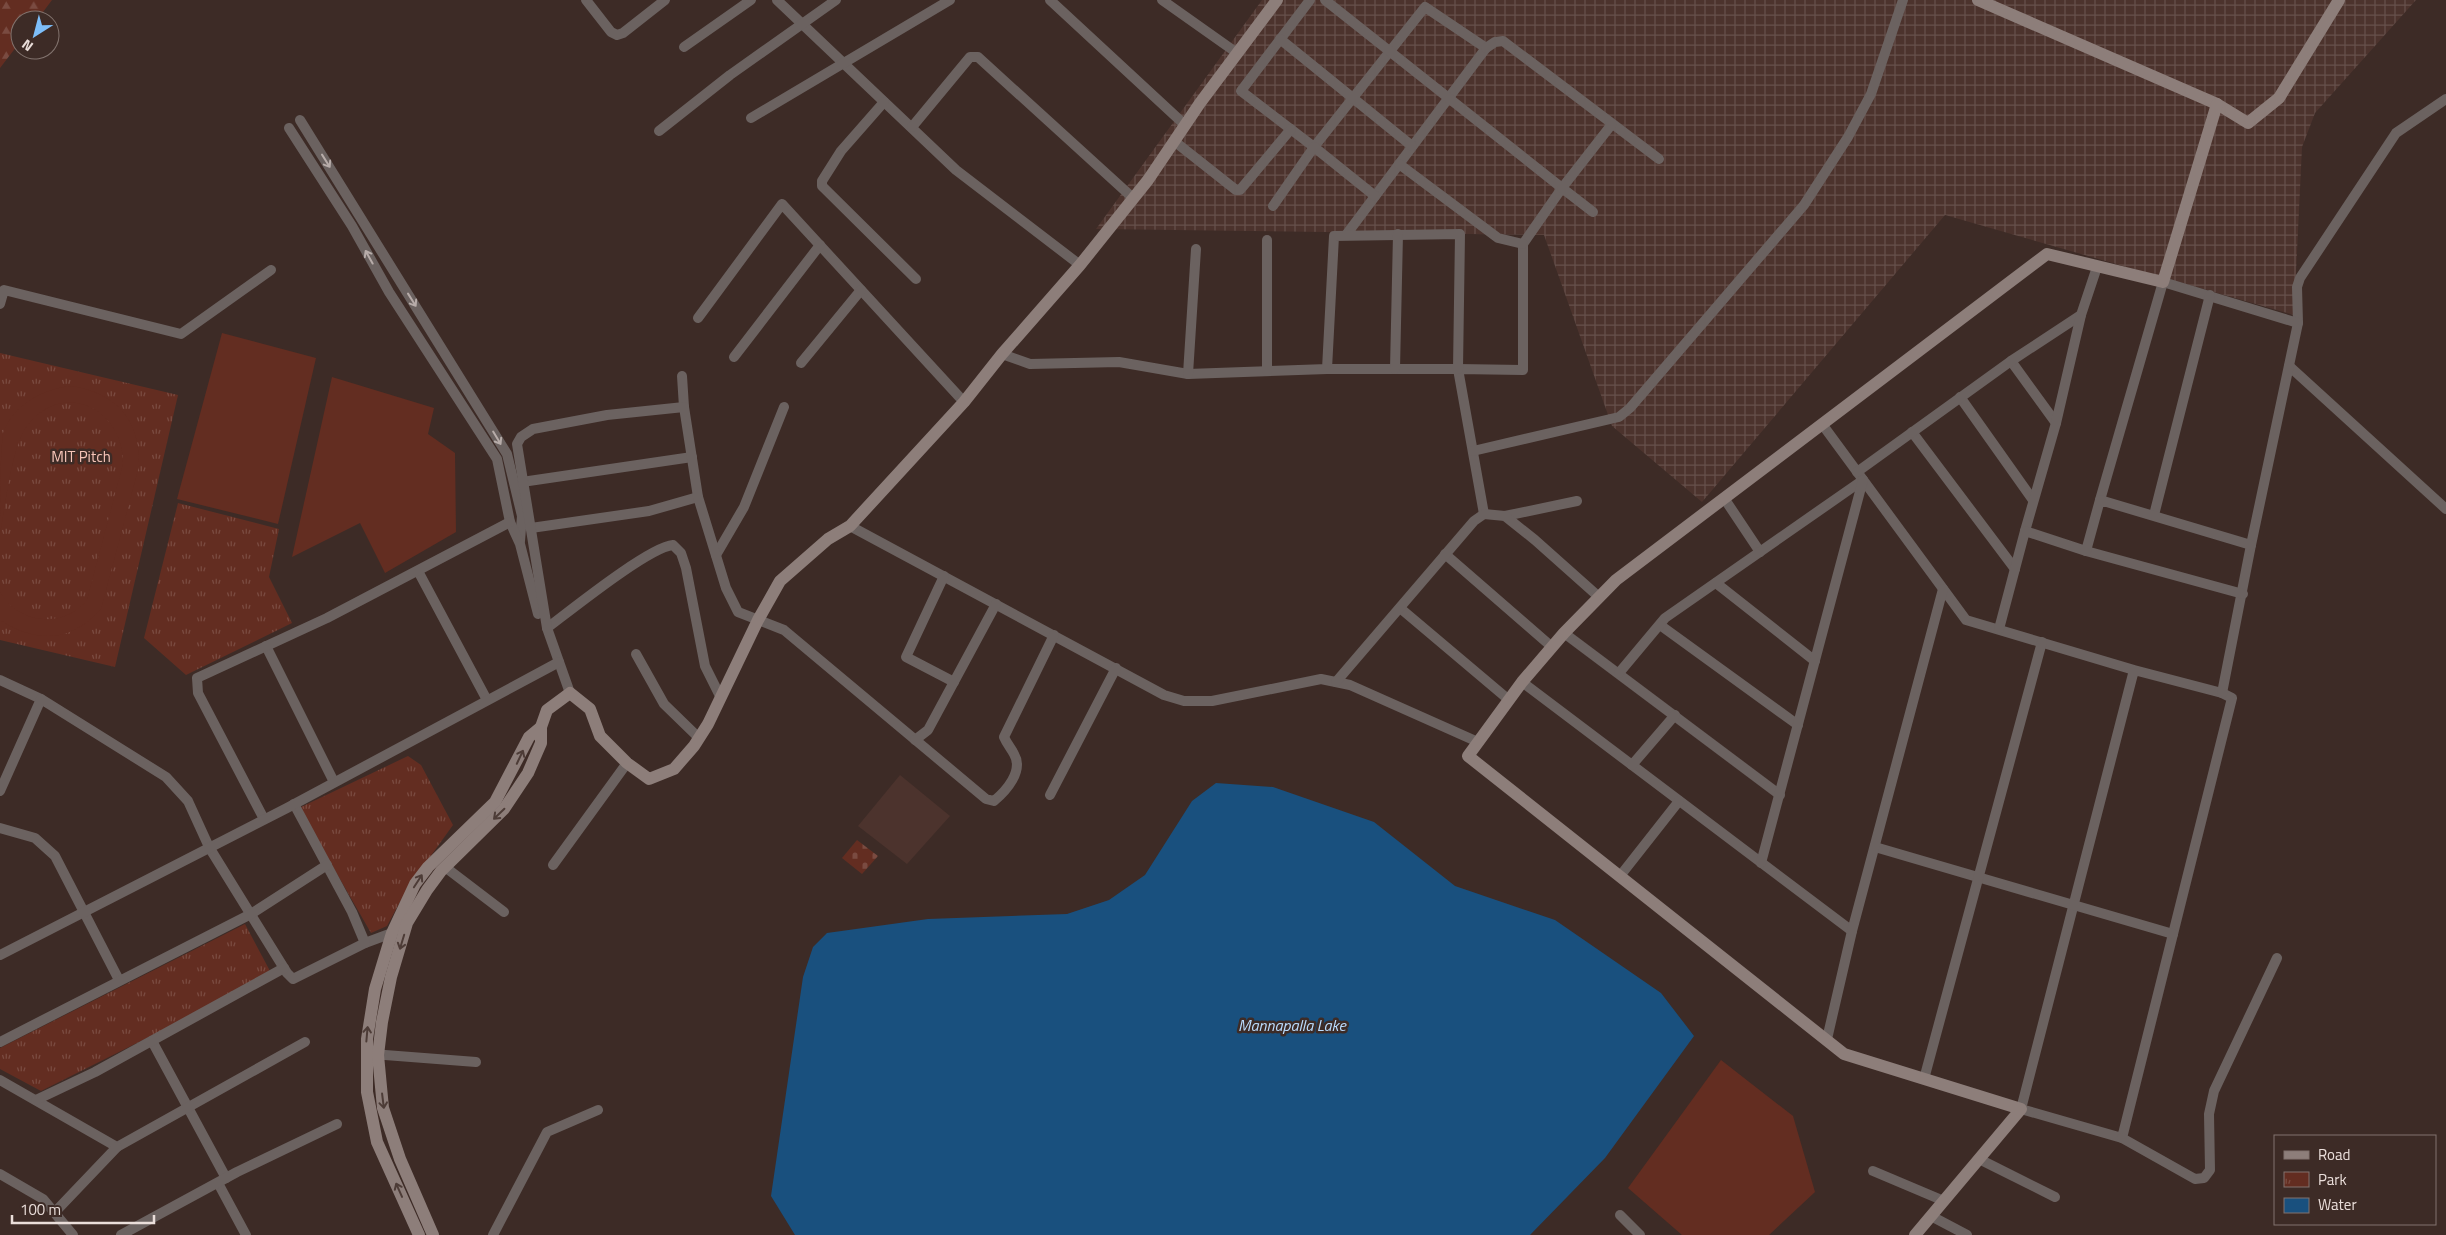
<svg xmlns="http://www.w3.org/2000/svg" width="2446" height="1235" viewBox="0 0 2446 1235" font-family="'Titillium Web',sans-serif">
  <defs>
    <pattern id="industrial-grid" width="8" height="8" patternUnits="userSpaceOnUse" patternTransform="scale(1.25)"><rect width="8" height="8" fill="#4c332d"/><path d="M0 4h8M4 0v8" fill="none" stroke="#66504b"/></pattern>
    <pattern id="forest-firs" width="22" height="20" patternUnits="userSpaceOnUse" patternTransform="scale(1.25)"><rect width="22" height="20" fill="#632d21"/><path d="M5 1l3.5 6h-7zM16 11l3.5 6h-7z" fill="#7a4b41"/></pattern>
    <pattern id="cemetery-stones" width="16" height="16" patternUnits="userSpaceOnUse" patternTransform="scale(1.25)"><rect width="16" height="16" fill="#632d21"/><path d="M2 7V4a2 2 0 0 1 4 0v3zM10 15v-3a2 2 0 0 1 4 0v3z" fill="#7a4b41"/></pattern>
    <pattern id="park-tufts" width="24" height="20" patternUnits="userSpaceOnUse" patternTransform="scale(1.25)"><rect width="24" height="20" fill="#632d21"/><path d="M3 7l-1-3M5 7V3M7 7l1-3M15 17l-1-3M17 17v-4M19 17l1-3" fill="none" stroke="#7a4b41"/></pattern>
  </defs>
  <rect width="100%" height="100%" fill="#3d2b26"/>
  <path fill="#4c332d" d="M900,775L950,816L907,864L858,826Z"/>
  <path fill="url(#industrial-grid)" d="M1262,0H2416L2315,113L2302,147L2294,315L1945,215L1702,502L1612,426L1544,235L1096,229Z"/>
  <path fill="url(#forest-firs)" d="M0,0H52L37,20H20V42L0,68Z"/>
  <path fill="url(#cemetery-stones)" d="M857,840L878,856L862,874L842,858Z"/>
  <g fill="url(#park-tufts)">
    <path d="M0,353L178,395L115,667L0,640Z"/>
    <path d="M178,503L279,529L269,577L292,623L186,675L144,638Z"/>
    <path d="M408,756L421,765L453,825L407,889L387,926L371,933L299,808Z"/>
    <path d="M245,924L270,971L173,1025L41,1091L0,1069V1048Z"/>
  </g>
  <g fill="#632d21">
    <path d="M222,333L316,358L278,524L177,499Z"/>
    <path d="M332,377L434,408L428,434L455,453L456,532L385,573L360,523L292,557Z"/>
    <path d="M72,386C118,394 140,420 139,466L101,609C71,643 36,643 0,620V592C18,624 64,629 87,600L123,464C124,408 62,379 27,426C11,448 6,505 0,533C0,506 0,458 3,433C13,405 44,388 72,386Z"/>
    <path d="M1721,1060L1793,1116L1815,1192L1769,1235H1682L1628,1188Z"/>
  </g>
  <path fill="#19507e" d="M1216,783L1273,787L1374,822L1455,886L1555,920L1661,993L1694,1036L1605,1158L1530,1235H795L771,1196L803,977L813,947L827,933L928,919L1067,914L1109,900L1145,875L1192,801Z"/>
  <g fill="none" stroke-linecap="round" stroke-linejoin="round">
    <g stroke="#6b6260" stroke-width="10">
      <path d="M586,0L611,32L617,35L623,33L665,0"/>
      <path d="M777,0L956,170L1080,265"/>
      <path d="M1050,0L1185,125"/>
      <path d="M1162,0L1237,53"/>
      <path d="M1310,0L1241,91L1314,147L1425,7L1486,48L1346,235"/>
      <path d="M1325,0L1562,188L1523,244V370L1458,369L1484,514"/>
      <path d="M1280,39L1412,146"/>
      <path d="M684,47L751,0"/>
      <path d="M1486,48L1495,42L1503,41L1659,159"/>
      <path d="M884,102L841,151L822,181V186L916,279"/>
      <path d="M751,118L950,0"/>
      <path d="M300,120L507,454L522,516L520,541"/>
      <path d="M912,127L970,57H978L1133,198"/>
      <path d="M289,128L352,226L389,292L497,459L510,522L520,544L538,614"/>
      <path d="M659,131L730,75L836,0"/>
      <path d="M1174,141L1236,190H1240L1291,129"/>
      <path d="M1399,164L1498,238L1523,244"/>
      <path d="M1273,206L1314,147L1375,196"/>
      <path d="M1593,212L1562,188L1612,124"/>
      <path d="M0,304L4,290L181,334L271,270"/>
      <path d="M698,318L782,204L964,402"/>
      <path d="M2298,323L2297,287L2300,278L2396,133L2446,99"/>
      <path d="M1002,354L1030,364L1119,362L1188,374L1327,369L1334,236L1460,234L1458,369H1327"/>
      <path d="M734,357L820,245"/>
      <path d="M2011,361L2056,423"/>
      <path d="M801,363L861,290"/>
      <path d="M2289,366L2446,509"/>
      <path d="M1395,369L1398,234"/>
      <path d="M1267,371V240"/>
      <path d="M1188,374L1196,249"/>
      <path d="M682,376L684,407"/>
      <path d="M1960,397L2033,500"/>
      <path d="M1822,424L1966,620L2134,670L2021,1109L2122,1138L2232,698L2222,693L2134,670"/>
      <path d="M1912,432L2015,569"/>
      <path d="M1473,451L1619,417L1630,408L1804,205L1848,137L1871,94L1903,0"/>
      <path d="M1857,472L2011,361L2081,315"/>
      <path d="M522,482L692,457"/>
      <path d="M1724,498L1760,552"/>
      <path d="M2100,500L2163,282L2298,323L2251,545L2222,693"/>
      <path d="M2154,515L2210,295"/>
      <path d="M1505,516L1577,501"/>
      <path d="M850,526L1164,695L1184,701H1212L1321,679L1350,685L1478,742"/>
      <path d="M531,528L649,511L698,497"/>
      <path d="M2025,531L2056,423L2081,315L2097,267"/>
      <path d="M2086,551L2243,594"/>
      <path d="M1445,554L1552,647"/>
      <path d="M716,555L744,507L784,407"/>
      <path d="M418,571L487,700"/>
      <path d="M944,576L906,657L954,682"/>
      <path d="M1716,583L1815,661"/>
      <path d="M1400,608L1509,700"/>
      <path d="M1660,625L1798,725"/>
      <path d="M547,628C571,610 649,547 673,545L681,553L686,568L705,666L721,698"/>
      <path d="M1999,629L2025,531L2086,551L2100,500L2251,545"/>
      <path d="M1564,633L1780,795"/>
      <path d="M266,646L334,782"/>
      <path d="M636,654L664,704L699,738"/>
      <path d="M1619,673L1665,618L1863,480"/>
      <path d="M0,680L41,699"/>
      <path d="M1336,682L1474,521L1484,514L1505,516L1535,540L1599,597"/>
      <path d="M1522,682L1852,931"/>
      <path d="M570,693L547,628L517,444L521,437L533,429L607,415L684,407L698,497L726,588L738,612L784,630L986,799L994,801C1006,791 1024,771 1014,754C1011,748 1007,744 1004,737L1054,635"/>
      <path d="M915,740L928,730L996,604"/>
      <path d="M1632,765L1675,715"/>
      <path d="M0,791L41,699L166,777L188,801L209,847L287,973L293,979L365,943L392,933"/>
      <path d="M1050,795L1116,668"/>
      <path d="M294,804L352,912L365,943"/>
      <path d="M264,819L198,693L197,678L327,618L510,522"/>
      <path d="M0,828L35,838L55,856L119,980"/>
      <path d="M1875,847L2173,934"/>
      <path d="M1761,863L1863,480"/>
      <path d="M553,865L627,763"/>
      <path d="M445,867L504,912"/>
      <path d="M1620,876L1679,801"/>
      <path d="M0,955L287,808L559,662"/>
      <path d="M1827,1039L1852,931L1943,589"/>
      <path d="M152,1041L226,1178"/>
      <path d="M0,1042L251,914L327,865"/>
      <path d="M372,1054L476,1062"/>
      <path d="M1924,1079L2042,642"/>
      <path d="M0,1080L117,1147L305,1042"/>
      <path d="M36,1100L95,1072L284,968"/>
      <path d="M2122,1138L2195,1179L2204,1178L2210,1170L2209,1114L2214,1091L2277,958"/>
      <path d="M1979,1159L2055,1197"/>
      <path d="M1873,1171L1944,1201"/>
      <path d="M0,1174L43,1199L73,1235"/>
      <path d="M218,1183L246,1235"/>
      <path d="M55,1212L117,1147"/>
      <path d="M1620,1215L1640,1235"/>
      <path d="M1931,1216L1967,1235"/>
      <path d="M121,1235L237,1172L337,1124"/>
      <path d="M493,1235L547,1132L598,1110"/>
    </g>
    <g stroke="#8d7e7a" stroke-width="12">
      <path d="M1978,0L2217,104L2248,123L2279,98L2339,0"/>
      <path d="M419,1235L377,1142L367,1092V1039L375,989L392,933L415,884L428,867L495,802L529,737L541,727"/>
      <path d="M433,1235L400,1159L383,1108L378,1055L382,1022L391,977L407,923L427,890L441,871L504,809L528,773L541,743V727L547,710L570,693L590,709L600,736L627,763L649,779L674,769L694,746L708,724L758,620L780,581L828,539L850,526L964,402L1002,354L1080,265L1148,180L1200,103L1277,0"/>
      <path d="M1915,1235L2021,1109L1844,1054L1468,756L1522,682L1564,633L1616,580L2047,254L2163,282L2217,104"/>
    </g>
  </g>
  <defs><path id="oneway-shaft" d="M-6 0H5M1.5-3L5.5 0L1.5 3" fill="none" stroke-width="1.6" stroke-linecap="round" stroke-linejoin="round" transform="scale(1.25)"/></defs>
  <g stroke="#b7aca9">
    <use href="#oneway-shaft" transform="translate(326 161) rotate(58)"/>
    <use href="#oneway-shaft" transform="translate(369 257) rotate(-119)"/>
    <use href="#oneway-shaft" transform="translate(412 300) rotate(58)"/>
    <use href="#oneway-shaft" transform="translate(497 438) rotate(59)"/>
  </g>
  <g stroke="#4d3c37">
    <use href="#oneway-shaft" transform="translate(520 757) rotate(-65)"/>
    <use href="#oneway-shaft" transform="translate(499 814) rotate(136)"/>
    <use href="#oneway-shaft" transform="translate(418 881) rotate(-57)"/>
    <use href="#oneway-shaft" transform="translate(402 942) rotate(107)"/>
    <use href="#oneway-shaft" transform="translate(367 1034) rotate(-85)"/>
    <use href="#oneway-shaft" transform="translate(383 1101) rotate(83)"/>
    <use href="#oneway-shaft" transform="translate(399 1190) rotate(-114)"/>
  </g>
  <g text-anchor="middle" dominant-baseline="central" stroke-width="5" stroke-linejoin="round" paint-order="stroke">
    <g font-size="15" fill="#f7c5b9" stroke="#3d2b26">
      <text x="81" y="456">MIT Pitch</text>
    </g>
    <g font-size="16" font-style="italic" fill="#bdf" stroke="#3d2b26">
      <text x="1292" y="1025">Mannapalla Lake</text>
    </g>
  </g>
  <rect x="2274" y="1135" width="162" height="90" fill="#3d2b26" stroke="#82736e"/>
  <rect x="2284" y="1151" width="25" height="8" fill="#8d7e7a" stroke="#82736e"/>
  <text x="2318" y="1160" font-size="15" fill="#eadeda">Road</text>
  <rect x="2284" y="1172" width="25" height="15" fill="url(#park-tufts)" stroke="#82736e"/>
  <text x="2318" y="1185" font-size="15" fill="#eadeda">Park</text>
  <rect x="2284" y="1198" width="25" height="15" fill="#19507e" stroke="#82736e"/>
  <text x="2318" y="1210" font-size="15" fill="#eadeda">Water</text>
  <g transform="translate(35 35) rotate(216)"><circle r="24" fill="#3d2b26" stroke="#82736e"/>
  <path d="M0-4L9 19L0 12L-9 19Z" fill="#7dbef9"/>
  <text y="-8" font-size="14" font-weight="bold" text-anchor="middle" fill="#eadeda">N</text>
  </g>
  <path d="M12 1215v8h142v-8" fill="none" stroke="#eadeda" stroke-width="2.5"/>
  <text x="20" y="1215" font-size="15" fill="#eadeda" stroke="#3d2b26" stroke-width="4" paint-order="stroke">100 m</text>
</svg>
